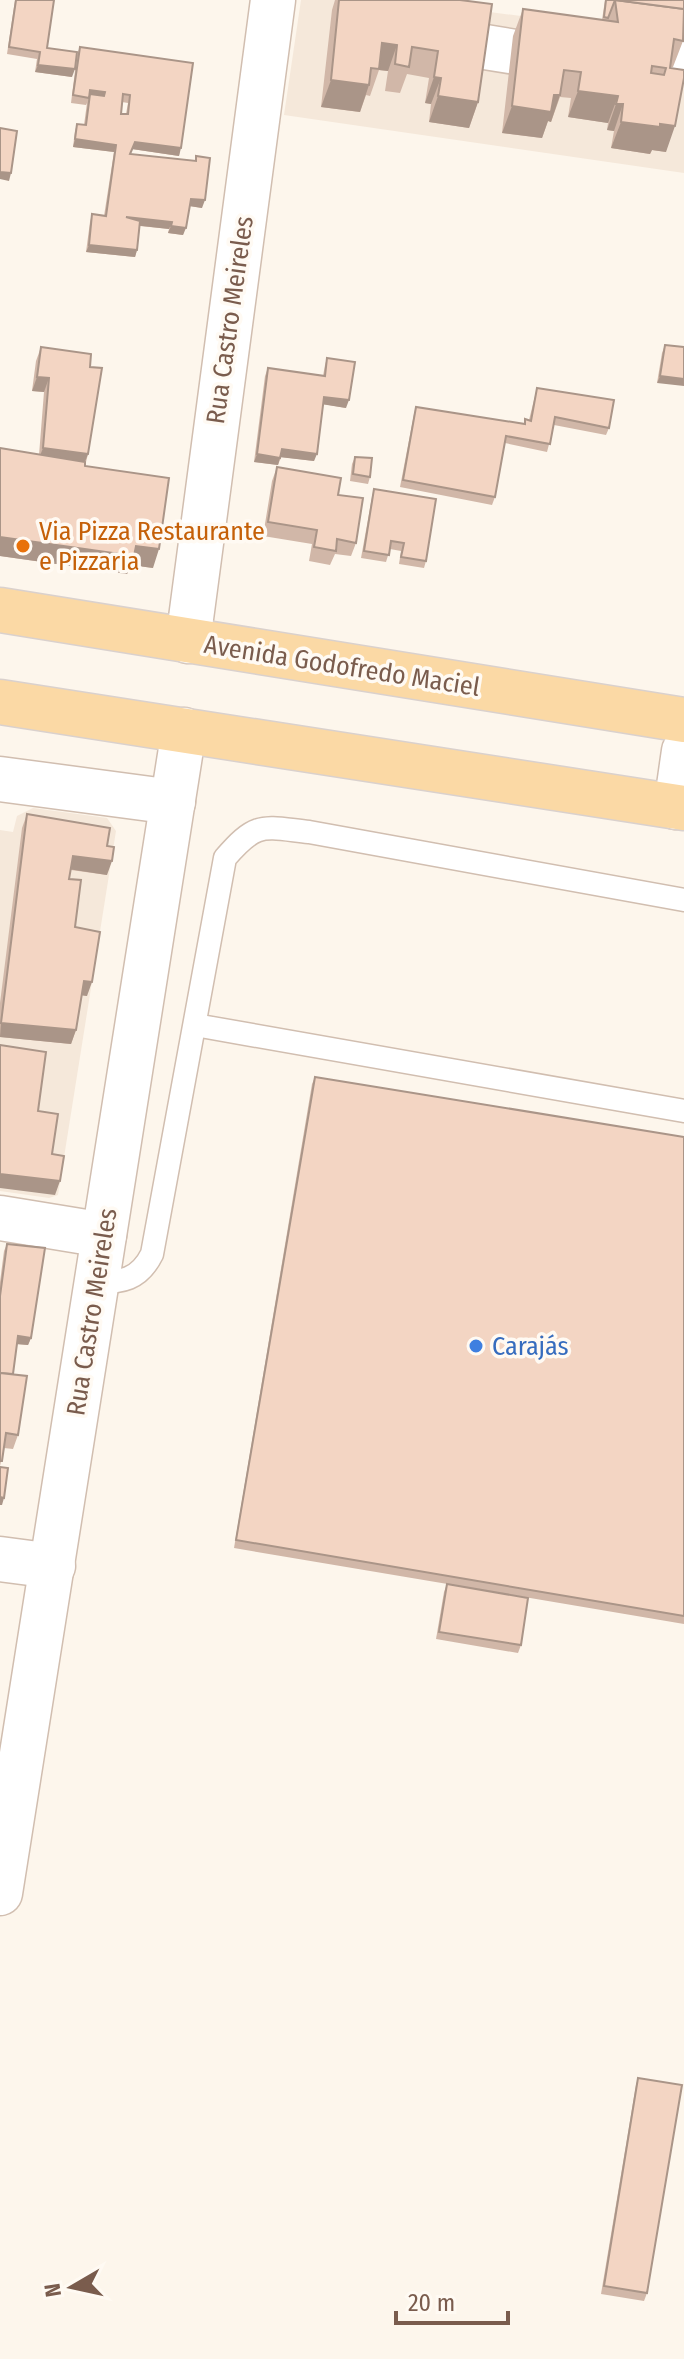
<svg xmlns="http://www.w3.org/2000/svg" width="684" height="2359" viewBox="0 0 684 2359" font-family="'Fira Sans Condensed',sans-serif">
  <rect width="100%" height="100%" fill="#fdf6ec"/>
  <g fill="#f5e8da">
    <path d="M301,0H401L684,38V173L284,115Z"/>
    <path d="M33,808L107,818L116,831L58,1195L49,1198L0,1191V830L13,832L17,816Z"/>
  </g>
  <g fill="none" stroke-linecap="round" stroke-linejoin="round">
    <defs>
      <g id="lane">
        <path d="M195,1025L684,1111"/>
        <path d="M95,1283C122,1282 139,1280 152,1254L225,858C257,821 262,827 309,832L684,900"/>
      </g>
      <g id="street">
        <path d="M485,47L614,68L635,64L648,50L684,55"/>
        <path d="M188,641L273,0"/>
        <path d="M0,779L173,802"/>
        <path d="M676,807L684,751"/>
        <path d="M0,1218L104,1235"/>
        <path d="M0,1559L53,1566"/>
        <path d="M0,1893L184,730"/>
      </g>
      <g id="primary">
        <path d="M0,610L684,720"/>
        <path d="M0,702L684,808"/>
      </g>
    </defs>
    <use href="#lane" stroke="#d1beb0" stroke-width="25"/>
    <use href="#street" stroke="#d1beb0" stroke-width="47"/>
    <use href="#primary" stroke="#dad1cd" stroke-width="47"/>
    <use href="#lane" stroke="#fff" stroke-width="22"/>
    <use href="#street" stroke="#fff" stroke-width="44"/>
    <use href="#primary" stroke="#fbd9a5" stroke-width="44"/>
  </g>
  <g fill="#d1b7a8" fill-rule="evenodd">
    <path d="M15,0H54L47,48L72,77L35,72L37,59L7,54Z"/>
    <path d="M335,0H460L478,102L469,128L429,122L431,104L425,103L429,78L407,74L400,93L385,91L388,71L379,70L370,96L366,95L360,112L321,107L332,10Z"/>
    <path d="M605,0H684L683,41L673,67H670L666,152L652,150L650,154L611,148L614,131L607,130L608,123L568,117L571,98L560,97L551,122L548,121L542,138L502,133L513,36L523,9L602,20Z"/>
    <path d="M80,47L193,63L179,156L132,149L130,154L195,161L196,156L202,208L190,206L183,235L168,233L169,229L140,226L137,250L135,257L86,252L90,222L92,214L104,216L114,152L73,147L75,131L77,124L84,125L87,103L86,105L71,103L77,55ZM122,102L128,103L126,114H121Z"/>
    <path d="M665,345L684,347L657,383L662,353Z"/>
    <path d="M41,347L90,367L88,454L85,466L153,568L131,565L127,574L0,556V448L39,455L44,392L32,391L36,361Z"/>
    <path d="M327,358L346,408L323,404L314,461L281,457L278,465L254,462L265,376L268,368L323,376L325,365Z"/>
    <path d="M537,388L609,428L606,435L554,425L547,452L505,443L495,497L492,505L400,487L414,414L416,407L524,424L525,419L529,420Z"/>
    <path d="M355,457L370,477L368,484L350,481L352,464Z"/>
    <path d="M277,467L338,495L356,543L351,556L335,554L330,565L309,561L312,544L263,536L272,481Z"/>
    <path d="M374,489L426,561L424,568L399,564L401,551L390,549L386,562L361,558L372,497Z"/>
    <path d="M27,814L107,846V875L71,870L69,879L75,927L87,996L82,995L76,1030L71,1044L0,1037V1003L22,828Z"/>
    <path d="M315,1077L684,1137V1624L234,1548L312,1084Z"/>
    <path d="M7,1244L31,1338L28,1345L17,1344L13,1374L18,1435L13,1449L4,1448L0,1466V1282L4,1251Z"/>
    <path d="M447,1584L521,1645L518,1653L436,1639L444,1592Z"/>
    <path d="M638,2078L647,2293L644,2301L601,2294L636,2085Z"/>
  </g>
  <g fill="#aa9588">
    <path d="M382,43L397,45L388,71L379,70Z"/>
    <path d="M38,65L75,69L72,77L35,72Z"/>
    <path d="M434,77L441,78L431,104L425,103Z"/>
    <path d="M331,80L369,85L360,112L321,107Z"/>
    <path d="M90,90L105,92L103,99L87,97Z"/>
    <path d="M578,91L618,96L608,123L568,117Z"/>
    <path d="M554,95H560L551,122L548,121L542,138L502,133L512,106Z"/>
    <path d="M438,96L478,102L469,128L429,122Z"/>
    <path d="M616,104H623L614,131L607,130Z"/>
    <path d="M621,122L660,124L675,126L666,152L652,150L650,154L611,148Z"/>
    <path d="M75,139L116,145L114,152L73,147Z"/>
    <path d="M135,142L181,148L179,156L132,149Z"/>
    <path d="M0,172L11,173L9,181L0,179Z"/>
    <path d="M191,199L205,200L202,208L189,206Z"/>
    <path d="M126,217L172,222L169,229L124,224Z"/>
    <path d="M171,226L186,228L183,235L168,233Z"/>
    <path d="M89,245L137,250L135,257L86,252Z"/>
    <path d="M660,376L684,379V386L657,383Z"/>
    <path d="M37,377L49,378L44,392L32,391Z"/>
    <path d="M324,397L349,400L346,408L321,404Z"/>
    <path d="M43,448L88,454L83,467L38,461Z"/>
    <path d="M282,449L317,454L314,461L279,457Z"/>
    <path d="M257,454L280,458L278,465L254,462Z"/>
    <path d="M0,537L136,546L159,549L153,568L131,565L127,574L0,556Z"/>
    <path d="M73,856L112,861L107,875L68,869Z"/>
    <path d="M84,981L92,982L87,996L79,995Z"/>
    <path d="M1,1023L76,1030L71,1044L0,1037Z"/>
    <path d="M0,1174L60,1181L55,1195L0,1188Z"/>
    <path d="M18,1336L31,1338L28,1345L16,1344Z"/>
    <path d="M0,1497L4,1498L2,1505H0Z"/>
  </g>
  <g fill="#f3d5c3" stroke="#aa9588" stroke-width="2" fill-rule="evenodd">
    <path d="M16,0H54L47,48L77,52L75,69L38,65L40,52L9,47Z"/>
    <path d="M339,0H460L492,4L478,102L438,96L441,78L434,77L438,51L412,47L409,67L395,64L397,45L382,43L379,69L371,68L369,85L331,80Z"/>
    <path d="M606,0H615L608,18L604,17Z"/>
    <path d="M615,0L684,9L683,41L674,39L670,68L684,70V78L675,126L660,124V127L621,122L623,104H616L618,96L578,91L581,72L564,70L560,95H554L551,112L512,106L523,9L618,22ZM652,66L666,68L664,75L651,73Z"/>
    <path d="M615,0H684V9Z"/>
    <path d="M80,47L193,63L181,148L135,142L130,154L196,161V156L210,158L205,200L191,199L186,228L171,226L172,222L126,217L140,221L137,250L89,245L92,214L106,216L116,145L75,139L77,124L86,125L90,94L104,96L105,92L90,90L89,98L73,95ZM123,94L130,95L128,114H121Z"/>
    <path d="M0,128L17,131L11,173L0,172Z"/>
    <path d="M665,345L684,347V379L660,376Z"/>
    <path d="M41,347L91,354L90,367L102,368L88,454L43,448L49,378L37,377Z"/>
    <path d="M327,358L355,362L349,400L324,397L317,454L282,449L280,458L257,454L268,368L325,376Z"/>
    <path d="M537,388L614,400L609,428L555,417L550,444L506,436L495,497L403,480L416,407L525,424V419L531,421Z"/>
    <path d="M0,448L85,462V466L169,478L159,549L136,546L134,556L0,537Z"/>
    <path d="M355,457L372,458L370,477L353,474Z"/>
    <path d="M277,467L341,478L338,495L363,498L356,543L337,539L336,551L314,547L317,530L268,522Z"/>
    <path d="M374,489L436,499L426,561L401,557L404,543L391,541L389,555L364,551Z"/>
    <path d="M27,814L110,828L107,846L114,847L112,861L73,856L69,879L81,880L75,927L100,932L92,982L84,981L76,1030L1,1023Z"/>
    <path d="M0,1045L46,1052L38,1111L58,1114L52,1154L64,1156L60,1181L0,1174Z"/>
    <path d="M315,1077L684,1137V1616L236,1540Z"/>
    <path d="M7,1244L45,1248L31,1338L18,1336L13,1374L0,1373V1296Z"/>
    <path d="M0,1373L27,1376L18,1435L6,1433L2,1461H0Z"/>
    <path d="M0,1467L8,1468L4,1498L0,1497Z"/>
    <path d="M447,1584L528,1598L521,1645L439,1632Z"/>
    <path d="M638,2078L682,2085L647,2293L604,2286Z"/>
  </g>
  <circle fill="#e8710a" stroke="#fffaf3" stroke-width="3" cx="23" cy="546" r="8"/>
  <circle fill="#3f7fe0" stroke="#fffaf3" stroke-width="3" cx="476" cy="1346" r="8"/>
  <g text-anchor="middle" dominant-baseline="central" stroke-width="7" stroke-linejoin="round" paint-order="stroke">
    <g font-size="26" fill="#7a5c4d" stroke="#fffaf3">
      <text transform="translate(230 320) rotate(-82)">Rua Castro Meireles</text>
      <text transform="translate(342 666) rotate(9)">Avenida Godofredo Maciel</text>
      <text transform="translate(92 1312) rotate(-81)">Rua Castro Meireles</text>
    </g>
    <g font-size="26" fill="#c56008" stroke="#fffaf3" text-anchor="start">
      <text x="39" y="531">Via Pizza Restaurante<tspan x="39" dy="30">e Pizzaria</tspan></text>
    </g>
    <g font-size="26" fill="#366cbe" stroke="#fffaf3" text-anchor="start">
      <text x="492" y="1346">Carajás</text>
    </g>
  </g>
  <g transform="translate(72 2287) rotate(261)" stroke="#fffaf3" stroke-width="6" paint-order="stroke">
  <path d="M0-6L14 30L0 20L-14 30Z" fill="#7a5c4d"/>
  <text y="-12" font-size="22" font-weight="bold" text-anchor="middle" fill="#7a5c4d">N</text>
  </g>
  <path d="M396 2311v12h112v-12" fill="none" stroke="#7a5c4d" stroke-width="4"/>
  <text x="408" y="2311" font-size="24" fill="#7a5c4d" stroke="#fffaf3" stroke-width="6" paint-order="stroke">20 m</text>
</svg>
